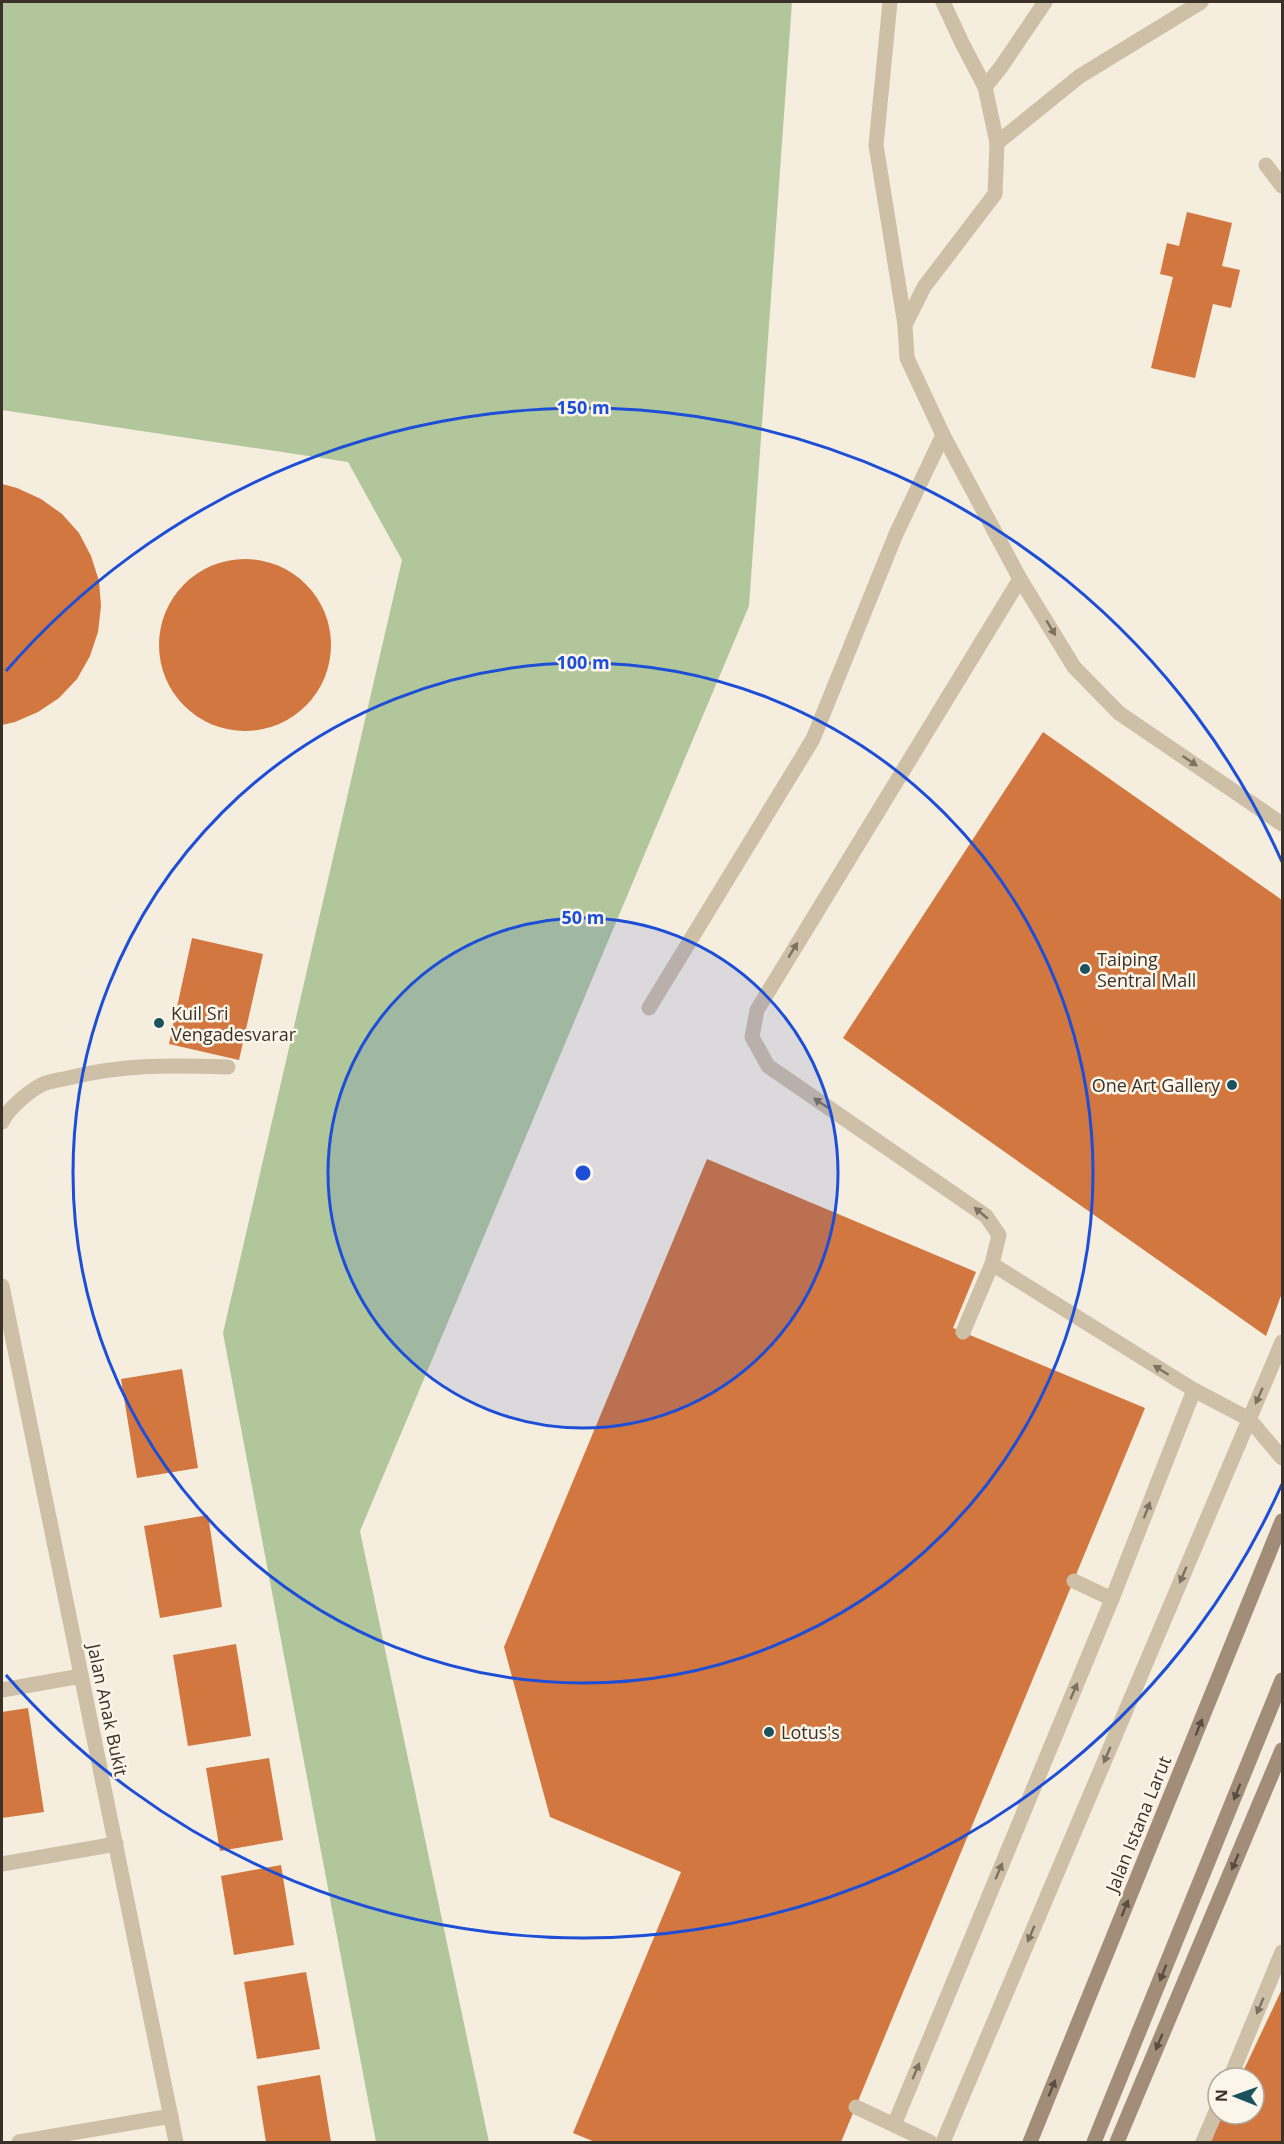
<svg xmlns="http://www.w3.org/2000/svg" width="1284" height="2144" viewBox="0 0 1284 2144" font-family="'Open Sans',sans-serif">
  <rect width="100%" height="100%" fill="#f5eddd"/>
  <path fill="#b2c69b" d="M2,2H792L749,606L360,1531L489,2142H376L223,1333L402,560L348,462L2,410Z"/>
  <g fill="#d1773f">
    <path d="M1187,212L1232,223L1222,266L1240,270L1231,308L1213,304L1195,378L1151,368L1173,277L1160,274L1167,243L1179,246Z"/>
    <path d="M2,484L17,488L41,499L62,514L79,533L91,556L99,581L101,606L98,632L90,656L77,679L59,698L38,712L15,722L2,725Z"/>
    <circle cx="245" cy="645" r="86"/>
    <path d="M1043,732L1282,900V1293L1266,1336L843,1038Z"/>
    <path d="M192,938L263,954L239,1060L169,1044Z"/>
    <path d="M707,1159L976,1272L953,1328L1145,1408L841,2142H595L573,2133L681,1872L550,1817L504,1647Z"/>
    <path d="M182,1369L198,1468L137,1478L121,1379Z"/>
    <path d="M208,1515L222,1607L160,1618L144,1526Z"/>
    <path d="M236,1644L251,1736L188,1746L173,1655Z"/>
    <path d="M28,1708L44,1812L2,1818V1712Z"/>
    <path d="M269,1758L283,1840L220,1851L206,1768Z"/>
    <path d="M281,1865L294,1945L234,1955L221,1876Z"/>
    <path d="M306,1972L320,2049L257,2059L244,1982Z"/>
    <path d="M1282,1989V2142H1209L1223,2114H1254V2078H1240Z"/>
    <path d="M320,2075L331,2142H266L257,2086Z"/>
  </g>
  <g fill="none" stroke-linecap="round" stroke-linejoin="round">
    <g stroke="#cebfa7" stroke-width="15">
      <path d="M890,2L876,145L905,325"/>
      <path d="M943,2L962,43L985,87"/>
      <path d="M1045,2L1001,67L985,87L997,143L995,194L924,287L905,325L907,358L943,435L1020,579L1074,667L1119,713L1282,824"/>
      <path d="M997,143L1080,76L1201,2"/>
      <path d="M1020,579L757,1010L752,1037L768,1066L986,1216L999,1235L992,1264L1194,1390L1249,1419L1282,1458"/>
      <path d="M649,1008L813,739L896,534L943,435"/>
      <path d="M2,1122C8,1109 28,1092 41,1085C49,1081 60,1080 68,1078C124,1064 171,1065 228,1067"/>
      <path d="M963,1332L992,1264"/>
      <path d="M1074,1581L1112,1599"/>
      <path d="M2,1690L81,1676"/>
      <path d="M1230,2078L1282,1952"/>
      <path d="M856,2107L930,2142"/>
      <path d="M894,2125L1112,1599L1194,1390"/>
      <path d="M943,2142L1282,1342"/>
      <path d="M1203,2142L1218,2107"/>
    </g>
    <g stroke="#cebfa7" stroke-width="15">
      <path d="M1266,165L1282,186"/>
      <path d="M2,1286L176,2142"/>
      <path d="M2,1864L116,1844"/>
      <path d="M19,2142L171,2116"/>
    </g>
    <g stroke="#a28e78" stroke-width="15">
      <path d="M1030,2142L1282,1521"/>
      <path d="M1094,2142L1282,1680"/>
      <path d="M1117,2142L1282,1750"/>
    </g>
  </g>
  <defs><path id="oneway-solid" d="M-6-.8H1V-3.2L6.5 0L1 3.2V.8H-6Z" transform="scale(1.5)"/></defs>
  <g fill="#7d7162">
    <use href="#oneway-solid" transform="translate(1051 628) rotate(59)"/>
    <use href="#oneway-solid" transform="translate(1190 761) rotate(34)"/>
    <use href="#oneway-solid" transform="translate(793 950) rotate(-59)"/>
    <use href="#oneway-solid" transform="translate(821 1103) rotate(-146)"/>
    <use href="#oneway-solid" transform="translate(981 1213) rotate(-140)"/>
    <use href="#oneway-solid" transform="translate(1161 1370) rotate(-148)"/>
    <use href="#oneway-solid" transform="translate(1259 1396) rotate(114)"/>
    <use href="#oneway-solid" transform="translate(1147 1510) rotate(-69)"/>
    <use href="#oneway-solid" transform="translate(1183 1575) rotate(113)"/>
    <use href="#oneway-solid" transform="translate(1074 1691) rotate(-67)"/>
    <use href="#oneway-solid" transform="translate(1107 1755) rotate(113)"/>
    <use href="#oneway-solid" transform="translate(999 1871) rotate(-67)"/>
    <use href="#oneway-solid" transform="translate(1031 1934) rotate(113)"/>
    <use href="#oneway-solid" transform="translate(1260 2006) rotate(113)"/>
    <use href="#oneway-solid" transform="translate(916 2071) rotate(-67)"/>
  </g>
  <g fill="#594d41">
    <use href="#oneway-solid" transform="translate(1199 1727) rotate(-68)"/>
    <use href="#oneway-solid" transform="translate(1237 1792) rotate(112)"/>
    <use href="#oneway-solid" transform="translate(1235 1862) rotate(113)"/>
    <use href="#oneway-solid" transform="translate(1125 1908) rotate(-68)"/>
    <use href="#oneway-solid" transform="translate(1163 1973) rotate(112)"/>
    <use href="#oneway-solid" transform="translate(1159 2042) rotate(113)"/>
    <use href="#oneway-solid" transform="translate(1052 2088) rotate(-68)"/>
  </g>
  <circle cx="583" cy="1173" r="255" fill="#1d4ed8" fill-opacity=".12"/>
  <g fill="none" stroke="#1d4ed8" stroke-width="3">
    <circle cx="583" cy="1173" r="255"/>
    <circle cx="583" cy="1173" r="510"/>
    <path d="M1282 1484A765 765 0 0 1 6 1675M6 671A765 765 0 0 1 1282 862"/>
  </g>
  <g fill="#1a5260" stroke="#fcf6ea" stroke-width="2">
    <circle cx="1085" cy="969" r="6"/>
    <circle cx="159" cy="1023" r="6"/>
    <circle cx="1232" cy="1085" r="6"/>
    <circle cx="769" cy="1732" r="6"/>
  </g>
  <g text-anchor="middle" dominant-baseline="central" stroke-width="5" stroke-linejoin="round" paint-order="stroke">
    <g font-size="18" fill="#3a3129" stroke="#fcf6ea" text-anchor="start">
      <text x="1097" y="959">Taiping<tspan x="1097" dy="21">Sentral Mall</tspan></text>
      <text x="171" y="1013">Kuil Sri<tspan x="171" dy="21">Vengadesvarar</tspan></text>
      <text x="1220" y="1085" text-anchor="end">One Art Gallery</text>
      <text x="781" y="1732">Lotus's</text>
    </g>
    <g font-size="18" fill="#3a3129" stroke="#fcf6ea">
      <text transform="translate(108 1710) rotate(78)">Jalan Anak Bukit</text>
      <text transform="translate(1138 1824) rotate(-68)">Jalan Istana Larut</text>
    </g>
  </g>
  <circle cx="583" cy="1173" r="9" fill="#1d4ed8" stroke="#fcf6ea" stroke-width="3"/>
  <g font-size="18" text-anchor="middle" font-weight="bold" fill="#1d4ed8" stroke="#fcf6ea" stroke-width="5" stroke-linejoin="round" paint-order="stroke">
    <text x="583" y="414">150 m</text>
    <text x="583" y="669">100 m</text>
    <text x="583" y="924">50 m</text>
  </g>
  <rect width="1284" height="2144" fill="none" stroke="#3a3129" stroke-width="6"/>
  <g transform="translate(1236 2096) rotate(271)"><circle r="28" fill="#fcf6ea" stroke="#aea79d" stroke-width="1.5"/>
  <path d="M0-4.5L10 22L0 15L-10 22Z" fill="#1a5260"/>
  <text y="-9" font-size="16" font-weight="bold" text-anchor="middle" fill="#3a3129">N</text>
  </g>
</svg>
